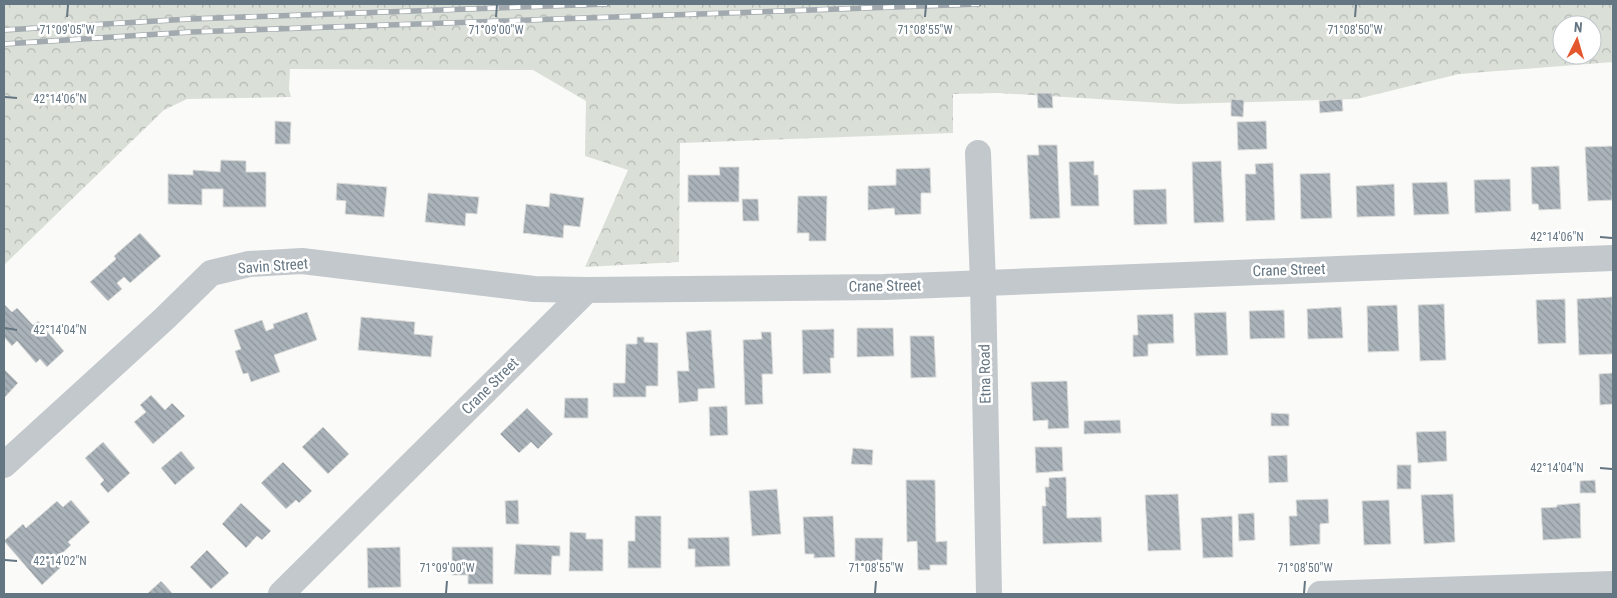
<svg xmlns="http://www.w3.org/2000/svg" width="1617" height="598" viewBox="0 0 1617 598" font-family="'Roboto Condensed',sans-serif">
  <defs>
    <pattern id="forest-crowns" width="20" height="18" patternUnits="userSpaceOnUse" patternTransform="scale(1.25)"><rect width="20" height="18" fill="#dadfd7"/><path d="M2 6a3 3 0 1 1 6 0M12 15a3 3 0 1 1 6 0" fill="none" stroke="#b4b9b4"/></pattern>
    <pattern id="building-back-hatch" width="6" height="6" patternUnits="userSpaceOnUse" patternTransform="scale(1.25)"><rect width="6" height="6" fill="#aab3b9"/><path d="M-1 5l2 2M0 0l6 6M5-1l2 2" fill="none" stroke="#8e969c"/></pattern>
  </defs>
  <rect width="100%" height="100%" fill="#fafaf8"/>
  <path fill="url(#forest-crowns)" fill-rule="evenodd" d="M4,4H1613V62L1459,74L1357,99L1179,104L998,93L953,94V133L680,143L679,262L585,267L628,170L585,156L586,101L533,70L290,69L289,89L291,97L187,99L164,110L4,265ZM1562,25H1592V55H1562Z"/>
  <g fill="url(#building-back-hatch)" stroke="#dcdcda">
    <path d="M1037,93H1052L1053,108H1038Z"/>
    <path d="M1231,99L1244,100L1243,117L1231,116Z"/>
    <path d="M1342,99L1343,111L1320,113L1319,101Z"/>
    <path d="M275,121L291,122L290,144H275Z"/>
    <path d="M1266,121L1267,149L1238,150L1237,122Z"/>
    <path d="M1038,145H1057L1060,218L1030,219L1027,155H1039Z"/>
    <path d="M1613,146L1612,200L1588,201L1585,147Z"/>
    <path d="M221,160L246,161V172H266V207H223V189H202V205L168,204V174L193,175V170L220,172Z"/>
    <path d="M1094,161V175H1098L1099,206H1071L1069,162Z"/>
    <path d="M1221,161L1224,222L1194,223L1192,162Z"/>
    <path d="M1273,163L1275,220L1246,221L1245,174H1256L1255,164Z"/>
    <path d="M1559,166L1561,209L1539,210L1538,204H1532L1531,167Z"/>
    <path d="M719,167H739V202H688V175H720Z"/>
    <path d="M930,168L931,193H921V214L895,215L894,208L868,210V186L896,185V169Z"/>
    <path d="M1330,173L1332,218L1301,219L1300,174Z"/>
    <path d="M1510,179L1511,211L1475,213L1474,180Z"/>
    <path d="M1447,182L1449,214L1414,215L1412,183Z"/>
    <path d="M337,183L387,187L384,217L345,214L346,201L336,200Z"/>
    <path d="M1394,184L1395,216L1357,217L1356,186Z"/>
    <path d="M1166,189L1167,224L1134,225L1133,190Z"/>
    <path d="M428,193L479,197L477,214L466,213L465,226L425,222Z"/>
    <path d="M550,193L584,198L580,227L564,225L563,238L523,233L526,204L549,207Z"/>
    <path d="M798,196H827L826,241H809V233H797Z"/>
    <path d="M742,199H758L759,221H743Z"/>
    <path d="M140,233L161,256L130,283L124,277L117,283L122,289L108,301L90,282L116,259L114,256Z"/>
    <path d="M1612,297L1613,354L1579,355L1577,299Z"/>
    <path d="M1565,299L1566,343L1538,344L1536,300Z"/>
    <path d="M4,304L12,312L17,308L33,325L38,321L64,351L47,367L40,359L36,363L17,341L12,346L4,337Z"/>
    <path d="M1444,304L1446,360L1420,361L1418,305Z"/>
    <path d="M1397,305L1399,351L1368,352L1367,306Z"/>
    <path d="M1341,307L1343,338L1308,339L1307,309Z"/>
    <path d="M1284,310L1285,338L1250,339L1249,311Z"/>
    <path d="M307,312L317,340L274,355L280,372L251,382L248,373L243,374L235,351L241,349L234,330L262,320L266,331L274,328L273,324Z"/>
    <path d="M1226,312L1228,355L1196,356L1194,313Z"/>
    <path d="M1173,314L1174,343L1148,344V356L1133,357V335H1138L1137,315Z"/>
    <path d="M361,317L415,322L414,334L433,336L431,357L358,350Z"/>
    <path d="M857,328H893L894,356L857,357Z"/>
    <path d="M834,329V358H830L831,373L803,374L802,330Z"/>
    <path d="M711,330L715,388L698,389V401L679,403L677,371H689L686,332Z"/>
    <path d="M761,332H771L773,374H762L763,404L745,405L743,340L762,339Z"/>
    <path d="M910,336H934L936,377L911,378Z"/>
    <path d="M637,337H644V342L658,343V386H646V397H613V383H625L626,344H637Z"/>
    <path d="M4,369L18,383L4,398Z"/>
    <path d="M1613,373V404L1600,405L1599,374Z"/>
    <path d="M1067,381L1069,428L1048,429V420L1033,421L1031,382Z"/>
    <path d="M151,395L165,410L172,403L185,416L153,444L134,422L146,412L140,405Z"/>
    <path d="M565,398H588V418H564Z"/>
    <path d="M727,406L728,435L710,436L709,407Z"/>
    <path d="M527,408L553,434L538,449L531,442L519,453L500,434Z"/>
    <path d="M1271,413L1289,414V426H1271Z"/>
    <path d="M1120,420L1121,433L1084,434V421Z"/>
    <path d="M323,427L349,454L328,474L302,447Z"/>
    <path d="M1446,431L1447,461L1418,463L1416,432Z"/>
    <path d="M103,442L130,473L108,493L100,484L104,480L85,458Z"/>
    <path d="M1035,447H1062L1063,471L1036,473Z"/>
    <path d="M853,448L873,450L872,465L851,464Z"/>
    <path d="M181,451L195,468L175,485L161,468Z"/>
    <path d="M1287,455L1288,482L1269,483L1268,456Z"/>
    <path d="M283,462L312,491L299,503L296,500L286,509L261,483Z"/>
    <rect x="1397" y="465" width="14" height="24"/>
    <path d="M1066,477L1067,518L1101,517L1102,542L1043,544L1042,506H1046L1045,487H1049V478Z"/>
    <path d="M906,480H935L936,542L947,541V565H930V570H918L917,541L907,542Z"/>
    <path d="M1595,480L1596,493H1580V481Z"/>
    <path d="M777,489L781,534L752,536L749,491Z"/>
    <path d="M1178,494L1181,550L1148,551L1145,495Z"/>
    <path d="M1453,494L1455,542L1424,544L1421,495Z"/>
    <path d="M1328,499L1329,523L1320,524V544L1290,546L1289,516H1297L1296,500Z"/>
    <path d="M71,500L90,522L68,542L71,545L57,558L63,565L42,585L4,541L23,524L26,528L57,501L63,507Z"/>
    <path d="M518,500L519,524H506L505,501Z"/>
    <path d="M1389,500L1391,544L1364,545L1362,501Z"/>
    <path d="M241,503L271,531L262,540L257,536L246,548L222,524Z"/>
    <path d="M1580,503L1581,538L1543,540L1541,508L1557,507V505Z"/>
    <path d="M1254,513L1255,540L1239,541L1238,514Z"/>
    <path d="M635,516H661V568H628V541H635Z"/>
    <path d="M833,516L835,557L814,558V554H805L803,517Z"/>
    <path d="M1232,516L1233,557L1203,558L1201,518Z"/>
    <path d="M570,532L586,533V539H603V571H569Z"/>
    <path d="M729,537L730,566L695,567V549H688V538Z"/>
    <path d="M855,538H883L882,566L855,565Z"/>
    <path d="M516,544L560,546V556H552L551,575L514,574Z"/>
    <path d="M400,547L401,587L368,588L367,548Z"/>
    <path d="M452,547H493V584H468V575H452Z"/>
    <path d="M207,550L229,573L211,589L190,567Z"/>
    <path d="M161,581L173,594H147Z"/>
  </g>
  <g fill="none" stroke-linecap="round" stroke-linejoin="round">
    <g stroke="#c3c8cc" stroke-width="26">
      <path d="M978,153L983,283L989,594"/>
      <path d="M4,465L164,319L211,273L249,264L302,261L534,289L587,290"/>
      <path d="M281,594L587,290L884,287L1613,258"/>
      <path d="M1320,594L1613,584"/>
    </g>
    <defs>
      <g id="rail">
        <path d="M4,30L190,19L607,4"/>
        <path d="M4,44L191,32L979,4"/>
      </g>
    </defs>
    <use href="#rail" stroke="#a2aab0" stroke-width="5.5"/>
    <use href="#rail" stroke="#fff" stroke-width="4" stroke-dasharray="11" stroke-linecap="butt"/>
  </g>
  <path fill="none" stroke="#657683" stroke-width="2" d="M67,17L68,5M496,17L497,5M925,17L926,5M1355,17L1356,5M5,97L17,98M1600,237L1612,238M5,328L17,330M1600,468L1612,469M5,560L17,561M446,593L447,581M875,593L876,581M1304,593L1305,581"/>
  <g text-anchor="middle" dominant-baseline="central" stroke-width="5" stroke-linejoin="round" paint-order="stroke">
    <g font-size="15" fill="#657683" stroke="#fff">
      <text transform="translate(273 266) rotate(-4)">Savin Street</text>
      <text transform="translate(1289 270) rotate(-2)">Crane Street</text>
      <text transform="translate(885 286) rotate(-1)">Crane Street</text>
      <text transform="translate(985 374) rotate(-91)">Etna Road</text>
      <text transform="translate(490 386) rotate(-45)">Crane Street</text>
    </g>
  </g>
  <g font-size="12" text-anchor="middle" fill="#657683" stroke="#fff" stroke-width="5" stroke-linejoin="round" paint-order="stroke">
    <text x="67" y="34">71°09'05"W</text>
    <text x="496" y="34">71°09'00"W</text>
    <text x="925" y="34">71°08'55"W</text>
    <text x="1355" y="34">71°08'50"W</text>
    <text x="60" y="103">42°14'06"N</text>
    <text x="1557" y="241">42°14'06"N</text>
    <text x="60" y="334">42°14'04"N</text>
    <text x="1557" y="472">42°14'04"N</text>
    <text x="60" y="565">42°14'02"N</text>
    <text x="447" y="572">71°09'00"W</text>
    <text x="876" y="572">71°08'55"W</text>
    <text x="1305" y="572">71°08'50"W</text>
  </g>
  <rect width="1617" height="598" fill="none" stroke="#657683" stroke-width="10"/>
  <g transform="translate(1577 40) rotate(5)"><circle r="24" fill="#ffffff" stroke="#c1c8cd"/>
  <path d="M0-4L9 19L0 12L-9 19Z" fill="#e4572e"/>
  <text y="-8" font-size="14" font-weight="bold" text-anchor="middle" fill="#657683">N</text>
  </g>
</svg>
